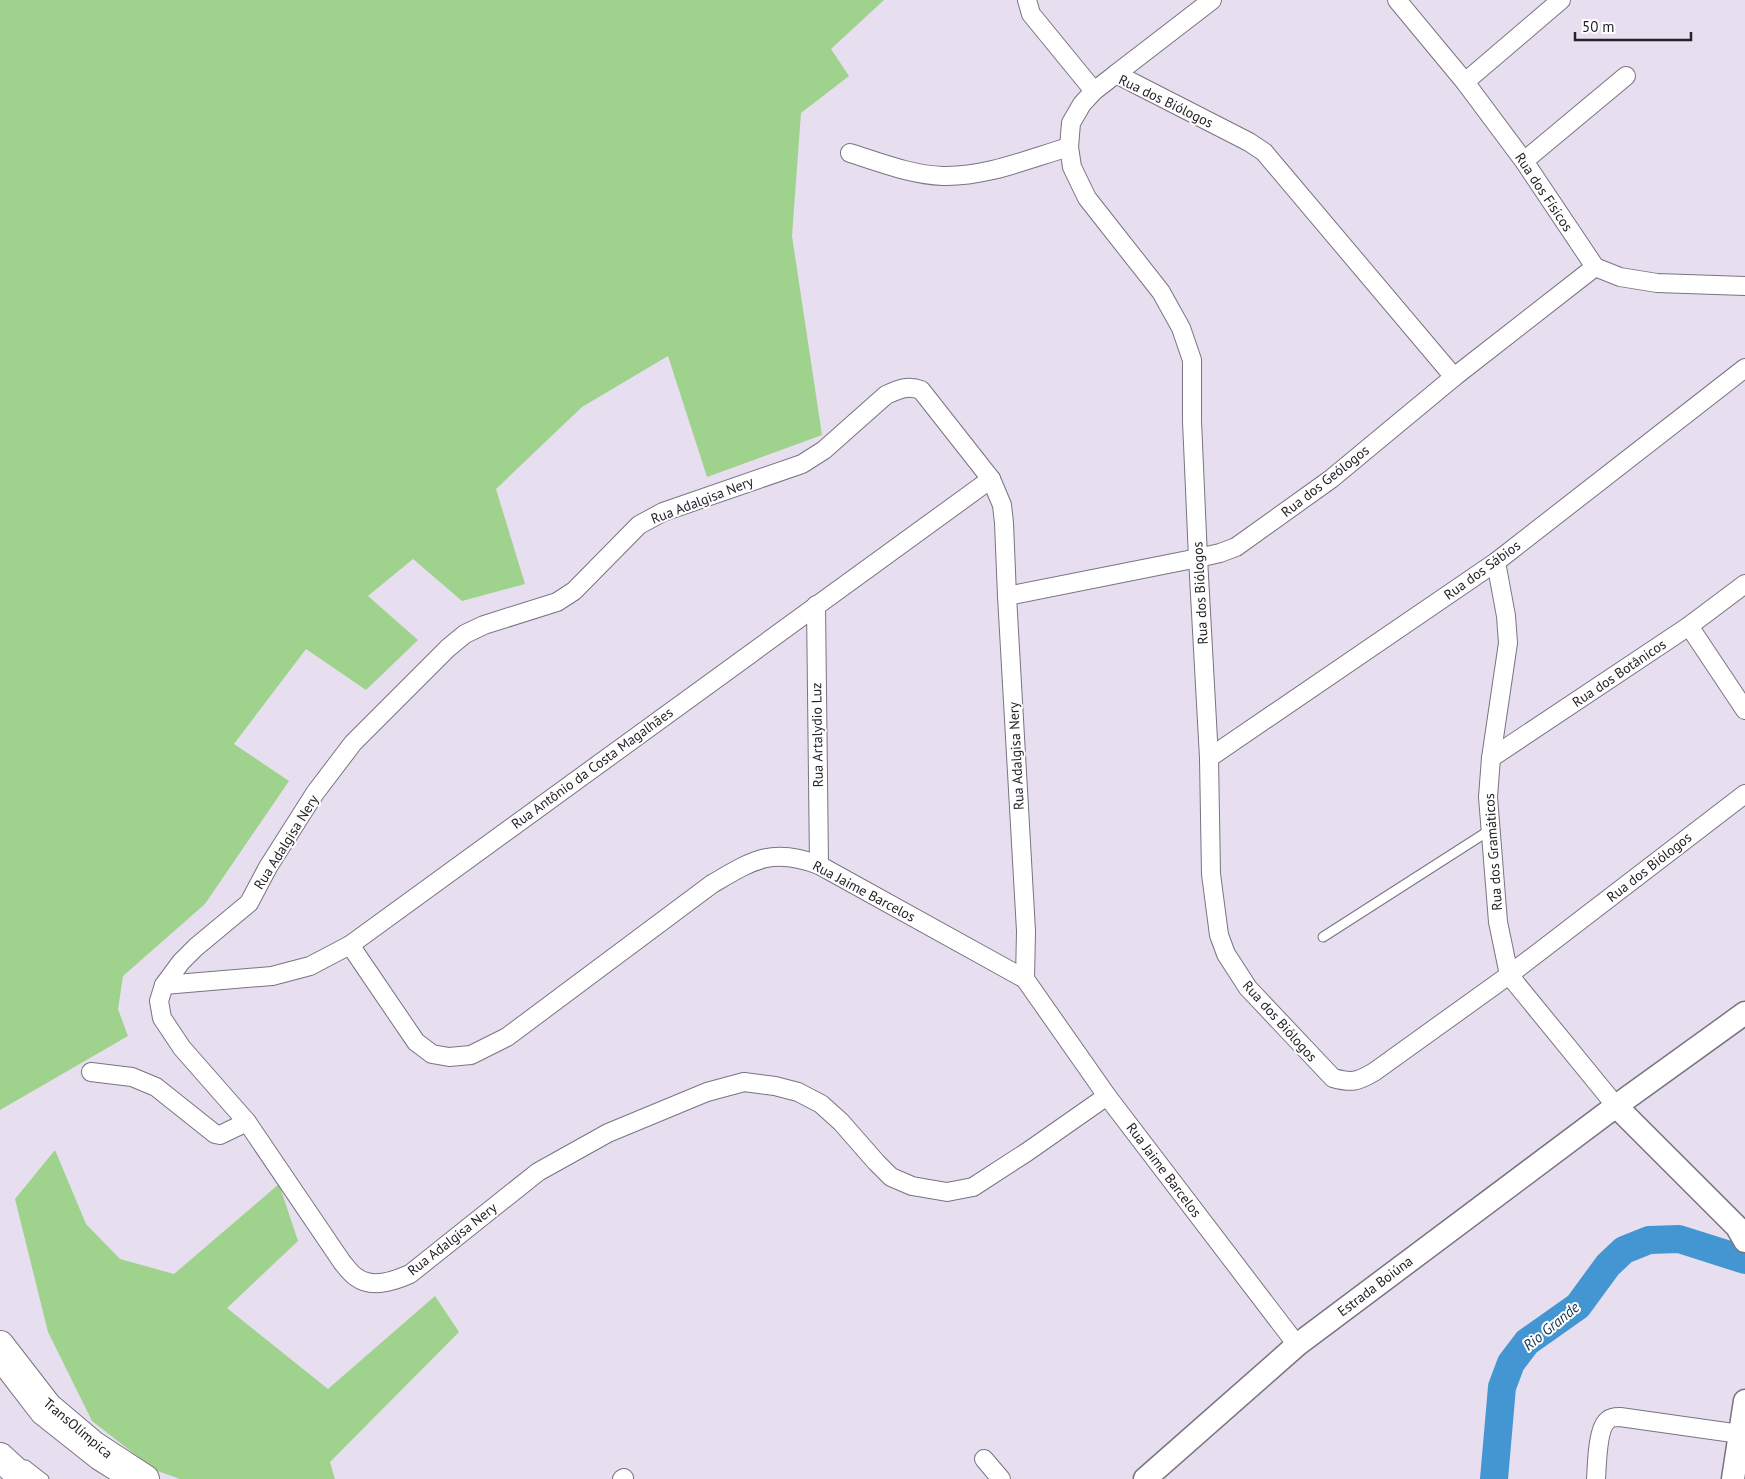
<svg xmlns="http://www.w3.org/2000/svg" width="1745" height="1479" viewBox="0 0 1745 1479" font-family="'PT Sans',sans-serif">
  <rect width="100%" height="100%" fill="#e7dfef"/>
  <g fill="#9fd28d">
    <path d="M0,0H884L831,49L849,76L801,113L792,236L822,435L707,477L668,356L582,407L496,489L525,584L462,601L413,559L368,596L418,640L366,690L306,649L234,744L289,781L205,904L123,976L118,1009L128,1036L0,1110Z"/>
    <path d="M55,1150L86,1224L120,1259L174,1274L279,1184L298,1241L227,1308L328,1389L435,1296L459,1332L330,1462L335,1479H180L155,1470L92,1421L48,1332L15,1199Z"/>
  </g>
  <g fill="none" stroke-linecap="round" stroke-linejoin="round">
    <path stroke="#4496d2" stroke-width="28" d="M1494,1479L1502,1387L1511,1363L1527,1342L1578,1306L1608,1265L1624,1250L1649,1240L1679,1239L1745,1260"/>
    <defs>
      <g id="service">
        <path d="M1323,937L1490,830"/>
        <path d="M0,1370L37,1418L95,1464L119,1479"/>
        <path d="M26,1465L44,1479"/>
      </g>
      <g id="minor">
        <path d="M1027,0L1031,14L1094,91"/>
        <path d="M1397,0L1465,82L1524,161L1595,267L1620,277L1657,283L1745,286"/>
        <path d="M1116,74L1212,0"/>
        <path d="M1465,82L1561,0"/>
        <path d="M850,153C879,162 911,175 943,176C986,177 1028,159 1069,147"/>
        <path d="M1524,161L1626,76"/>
        <path d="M1454,377L1264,152L1249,142L1116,74L1094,91L1082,104L1071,123L1069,147L1072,167L1087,198L1161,292L1181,328L1192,360V421L1198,558L1209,758L1211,874L1219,935L1226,954L1248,988L1333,1078C1352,1083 1357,1082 1374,1072L1509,975L1745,794"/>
        <path d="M1496,562L1506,616L1508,643L1491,758L1488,797L1498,922L1509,975L1616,1106"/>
        <path d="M1007,596L1198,558L1220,553L1236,547L1331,479L1454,377L1595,267"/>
        <path d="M816,605L819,865"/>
        <path d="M1689,626L1745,710"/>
        <path d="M1209,758L1496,562L1745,368"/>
        <path d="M1491,758L1689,626L1745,584"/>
        <path d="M350,945L416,1042L432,1054L449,1057L471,1055L507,1037L712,884C753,860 772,847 819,865L1025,979L1107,1096L1297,1345"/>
        <path d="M1025,979L1026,931L1007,596L1004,523L1002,505L991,479L921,390C908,385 899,389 886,395L824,450L802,464L663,512L639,525L574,591L557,602L484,625L465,634L448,648L353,743L315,793L268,867L249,903L196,947L181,962L164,985L159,1001L162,1018L182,1048L247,1122L342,1262C346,1267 351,1274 356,1277C372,1289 394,1281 410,1274L538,1172L608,1133L707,1092L744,1082L775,1086L798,1092L821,1104L841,1122L876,1162L891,1177L912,1186L947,1192L973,1187L1027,1152L1107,1096"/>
        <path d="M164,985L272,976L310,966L350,945L991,479"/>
        <path d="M91,1072L132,1077L156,1087L215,1134L220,1135L247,1122"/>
        <path d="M984,1459L1001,1479"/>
        <path d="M622,1479L624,1478"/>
        <path d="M1596,1479C1597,1466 1597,1428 1608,1420C1611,1417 1616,1417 1620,1417L1740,1434"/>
      </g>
      <g id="tertiary">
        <path d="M1616,1106L1737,1227L1745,1241"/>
        <path d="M1145,1479L1297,1345L1616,1106L1745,1013"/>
        <path d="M1733,1479L1745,1401"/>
      </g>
      <g id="motorway">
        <path d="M0,1345L48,1407L93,1445L145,1479"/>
        <path d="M0,1457L24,1479"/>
      </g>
    </defs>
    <use href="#service" stroke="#7a7381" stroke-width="11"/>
    <use href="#minor" stroke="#7a7381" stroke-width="20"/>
    <use href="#tertiary" stroke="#7a7381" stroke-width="25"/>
    <use href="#motorway" stroke="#7a7381" stroke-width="30"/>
    <use href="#service" stroke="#fff" stroke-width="9"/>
    <use href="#minor" stroke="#fff" stroke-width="18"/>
    <use href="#tertiary" stroke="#fff" stroke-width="22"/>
    <use href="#motorway" stroke="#fff" stroke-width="28"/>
  </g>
  <g text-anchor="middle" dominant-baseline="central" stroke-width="4" stroke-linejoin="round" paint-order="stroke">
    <g font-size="14" fill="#252228" stroke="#fff">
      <text transform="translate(1166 101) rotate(26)">Rua dos Biólogos</text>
      <text transform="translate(1544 192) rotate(56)">Rua dos Físicos</text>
      <text transform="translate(1325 481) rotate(-38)">Rua dos Geólogos</text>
      <text transform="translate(702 500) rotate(-21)">Rua Adalgisa Nery</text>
      <text transform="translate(1482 570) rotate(-36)">Rua dos Sábios</text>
      <text transform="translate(1200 593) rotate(-93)">Rua dos Biólogos</text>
      <text transform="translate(1619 673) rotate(-34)">Rua dos Botânicos</text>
      <text transform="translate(817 735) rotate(-91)">Rua Artalydio Luz</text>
      <text transform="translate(1016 756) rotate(-93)">Rua Adalgisa Nery</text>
      <text transform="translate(592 768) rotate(-36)">Rua Antônio da Costa Magalhães</text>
      <text transform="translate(286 842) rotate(-58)">Rua Adalgisa Nery</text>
      <text transform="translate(1493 852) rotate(-94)">Rua dos Gramáticos</text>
      <text transform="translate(1649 867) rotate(-38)">Rua dos Biólogos</text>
      <text transform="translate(864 891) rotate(28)">Rua Jaime Barcelos</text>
      <text transform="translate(1280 1021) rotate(48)">Rua dos Biólogos</text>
      <text transform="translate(1164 1170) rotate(53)">Rua Jaime Barcelos</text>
      <text transform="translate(452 1239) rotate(-38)">Rua Adalgisa Nery</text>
      <text transform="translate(1375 1286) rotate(-37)">Estrada Boiúna</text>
      <text transform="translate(78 1428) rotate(40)">TransOlímpica</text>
    </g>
    <g font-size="15" font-style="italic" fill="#11344d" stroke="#fff">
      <text transform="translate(1551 1326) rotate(-39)">Rio Grande</text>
    </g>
  </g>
  <path d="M1575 32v8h116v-8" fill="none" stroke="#252228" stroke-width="2.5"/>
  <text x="1582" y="32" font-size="15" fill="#252228" stroke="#ffffff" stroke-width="4" paint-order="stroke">50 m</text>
</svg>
